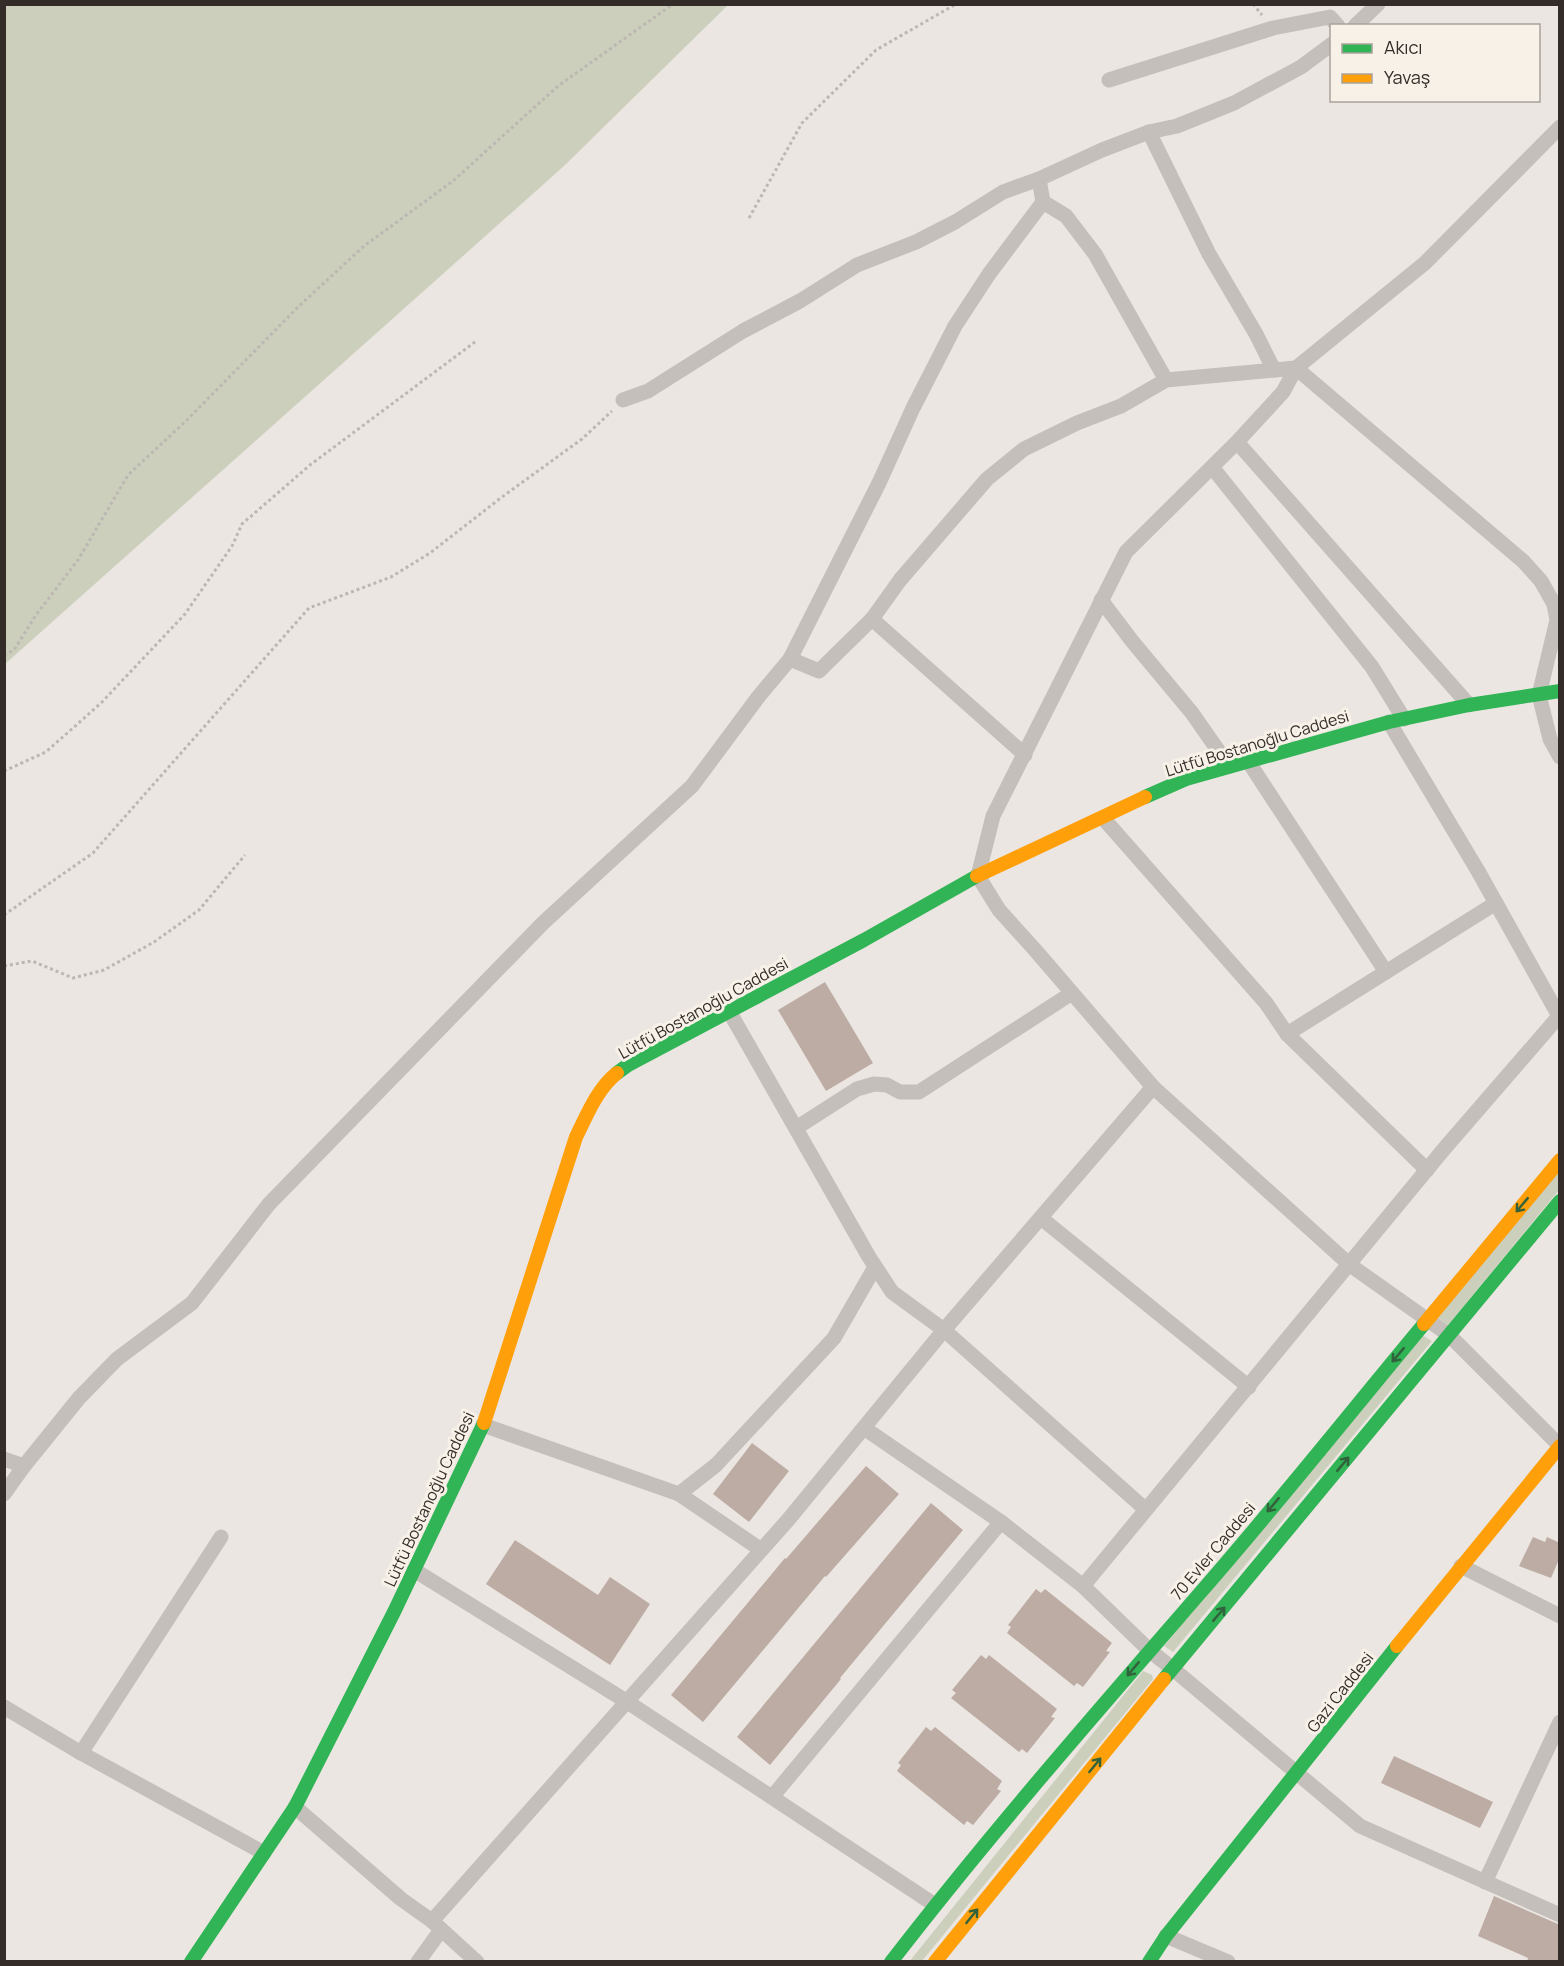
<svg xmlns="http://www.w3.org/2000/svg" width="1564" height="1966" viewBox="0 0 1564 1966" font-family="Manrope,sans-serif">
  <rect width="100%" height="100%" fill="#ebe6e1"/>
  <g fill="#cccfbc">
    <path d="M5,4H728V5L564,166L5,664Z"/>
    <path d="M1559,1169V1190L1448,1325L1437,1317Z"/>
    <path d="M1422,1335L1432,1341L1173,1652L1164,1646Z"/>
    <path d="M1143,1671L1152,1675L1153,1679L922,1961L909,1962Z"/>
  </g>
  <g fill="#bdaca4">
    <path d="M825,982L873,1063L826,1091L778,1010Z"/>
    <path d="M752,1443L789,1471L749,1522L713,1494Z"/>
    <path d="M866,1466L899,1494L826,1577L825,1576L703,1722L671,1695L785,1558L786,1559Z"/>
    <path d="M931,1503L963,1530L840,1678L841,1679L770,1765L737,1737Z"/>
    <path d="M1533,1537L1545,1542L1547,1537L1560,1543V1557L1551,1578L1519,1566Z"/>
    <path d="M515,1540L598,1595L610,1577L650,1604L610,1665L486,1584Z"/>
    <path d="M1036,1589L1041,1593L1045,1589L1112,1643L1106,1651L1110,1652L1083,1687L1077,1683L1074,1686L1007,1633L1011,1627L1008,1625Z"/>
    <path d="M981,1655L986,1659L989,1655L1057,1709L1051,1717L1055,1718L1027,1753L1022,1749L1019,1752L951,1698L956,1693L952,1690Z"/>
    <path d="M926,1727L931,1731L935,1727L1002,1781L997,1789L1001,1791L973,1825L967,1821L964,1825L897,1771L901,1765L898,1763Z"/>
    <path d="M1394,1756L1493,1802L1480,1828L1381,1783Z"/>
    <path d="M1494,1896L1560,1925V1962H1527L1528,1958L1478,1936Z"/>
  </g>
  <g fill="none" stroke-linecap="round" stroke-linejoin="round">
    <g stroke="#bdb7b2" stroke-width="3" stroke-dasharray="3 3" stroke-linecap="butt">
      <path d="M1253,4L1262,15"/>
      <path d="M749,218L802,123L876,50L956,4"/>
      <path d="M4,655L14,650L36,615L78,560L128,475L187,420L298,307L364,246L453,181L558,86L673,4"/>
      <path d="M4,771L46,752L102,702L185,614L232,546L242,524L310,465L475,342"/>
      <path d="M4,915L93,853L309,608L391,577L430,553L502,497L582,439L612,411"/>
      <path d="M4,966L32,961L73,978L104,970L154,942L199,910L245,855"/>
    </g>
    <g stroke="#c4bfba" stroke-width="15">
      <path d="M1355,26L1378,4"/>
      <path d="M1109,80L1273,28L1330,17L1338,26"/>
      <path d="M1560,127L1425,263L1296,368L1283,392L1237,442L1126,552L993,816L978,876L999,910L1036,951L1153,1087L1350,1265L1449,1335L1560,1446"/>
      <path d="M1149,132L1209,254L1256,334L1274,370"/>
      <path d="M1043,202L1066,216L1095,254L1166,380"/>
      <path d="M623,400L648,391L743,331L800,301L857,265L916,242L955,222L1003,192L1039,179L1102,150L1149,132L1177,126L1234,103L1301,67L1332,44"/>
      <path d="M1237,442L1469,705"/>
      <path d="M1212,467L1372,667L1404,719"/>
      <path d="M1101,600L1132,641L1192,713L1229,766"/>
      <path d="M872,619L1025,755"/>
      <path d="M790,659L819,671L872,619L900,580L987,479L1024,449L1077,423L1121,406L1166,380L1296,368L1523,561L1541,581L1554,604L1557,620L1539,695L1550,739L1560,757"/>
      <path d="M1389,722L1478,871L1559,1016"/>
      <path d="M1248,761L1386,972"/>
      <path d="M1103,818L1266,1003L1287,1034L1427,1170"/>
      <path d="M729,1011L869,1257L892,1292L944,1330L1145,1509"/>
      <path d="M1287,1034L1496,903"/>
      <path d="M796,1128L857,1089L874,1084L887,1085L900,1092H919L1072,993"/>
      <path d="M1041,1218L1249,1387"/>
      <path d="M483,1425L679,1494L760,1549"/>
      <path d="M864,1428L1001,1522L1083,1586L1149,1650L1173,1669L1360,1826L1560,1915"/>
      <path d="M4,1459L24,1466"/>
      <path d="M4,1494L24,1466L79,1398L117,1359L192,1303L269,1204L543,923L692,786L759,696L790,659L879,483L913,408L955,326L989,274L1043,202L1039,179"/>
      <path d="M679,1494L716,1465L834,1338L875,1267"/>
      <path d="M1461,1566L1560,1616"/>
      <path d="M414,1570L626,1701L935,1905"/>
      <path d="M1083,1586L1444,1149L1560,1015"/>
      <path d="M4,1707L81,1753L264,1853"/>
      <path d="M81,1753L221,1537"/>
      <path d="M772,1797L1001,1522"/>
      <path d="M295,1807L401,1899L432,1921L477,1962"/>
      <path d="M1485,1882L1560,1722"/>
      <path d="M432,1921L788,1520L944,1330L1153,1087"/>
      <path d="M1166,1936L1228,1962"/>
      <path d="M418,1962L441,1930"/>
    </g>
    <g stroke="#30b455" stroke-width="14">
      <path d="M1145,797L1186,779L1389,722L1469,705L1560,691"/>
      <path d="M617,1073L628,1065L864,940L977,876"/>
      <path d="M1164,1679L1560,1201"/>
      <path d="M191,1962L295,1807L394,1612L484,1423"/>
      <path d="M891,1962C989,1835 1095,1714 1200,1593C1277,1505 1349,1414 1424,1324"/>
      <path d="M1149,1962L1166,1936L1397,1646"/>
    </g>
    <g stroke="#ff9f0a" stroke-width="14">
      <path d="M977,876L1145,797"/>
      <path d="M1424,1324L1560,1160"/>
      <path d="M484,1423L576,1137C587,1115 597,1089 617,1073"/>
      <path d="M1397,1646L1560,1446"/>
      <path d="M935,1962L1164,1679"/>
    </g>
  </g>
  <defs><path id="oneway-shaft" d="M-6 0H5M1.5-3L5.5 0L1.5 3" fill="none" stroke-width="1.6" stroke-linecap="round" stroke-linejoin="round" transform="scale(1.5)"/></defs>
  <g stroke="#32623b">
    <use href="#oneway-shaft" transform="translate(1522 1205) rotate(130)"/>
    <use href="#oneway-shaft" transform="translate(1398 1355) rotate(130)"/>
    <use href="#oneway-shaft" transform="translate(1343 1464) rotate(-50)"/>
    <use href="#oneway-shaft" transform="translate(1273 1505) rotate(130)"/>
    <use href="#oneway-shaft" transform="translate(1219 1614) rotate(-50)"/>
    <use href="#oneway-shaft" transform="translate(1133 1669) rotate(130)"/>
    <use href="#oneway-shaft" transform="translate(1095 1765) rotate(-51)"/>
    <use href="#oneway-shaft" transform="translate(972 1916) rotate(-51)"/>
  </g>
  <g text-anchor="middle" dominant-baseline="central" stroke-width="6" stroke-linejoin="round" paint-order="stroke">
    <g font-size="16" fill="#342c29" stroke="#f7f1e8">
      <text transform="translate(1257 743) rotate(-17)">Lütfü Bostanoğlu Caddesi</text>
      <text transform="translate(703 1008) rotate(-29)">Lütfü Bostanoğlu Caddesi</text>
      <text transform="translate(429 1499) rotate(-65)">Lütfü Bostanoğlu Caddesi</text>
      <text transform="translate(1213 1551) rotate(-50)">70 Evler Caddesi</text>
      <text transform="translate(1340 1692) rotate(-52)">Gazi Caddesi</text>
    </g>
  </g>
  <rect width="1564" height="1966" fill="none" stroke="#342c29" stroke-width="12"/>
  <rect x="1330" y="24" width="210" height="78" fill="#f7f1e8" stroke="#a9a29c" stroke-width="1.5"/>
  <rect x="1342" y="44" width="30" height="9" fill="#30b455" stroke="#a9a29c" stroke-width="1.5"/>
  <text x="1384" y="54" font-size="18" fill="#342c29">Akıcı</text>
  <rect x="1342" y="74" width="30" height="9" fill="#ff9f0a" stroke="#a9a29c" stroke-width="1.5"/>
  <text x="1384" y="84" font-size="18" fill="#342c29">Yavaş</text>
</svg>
